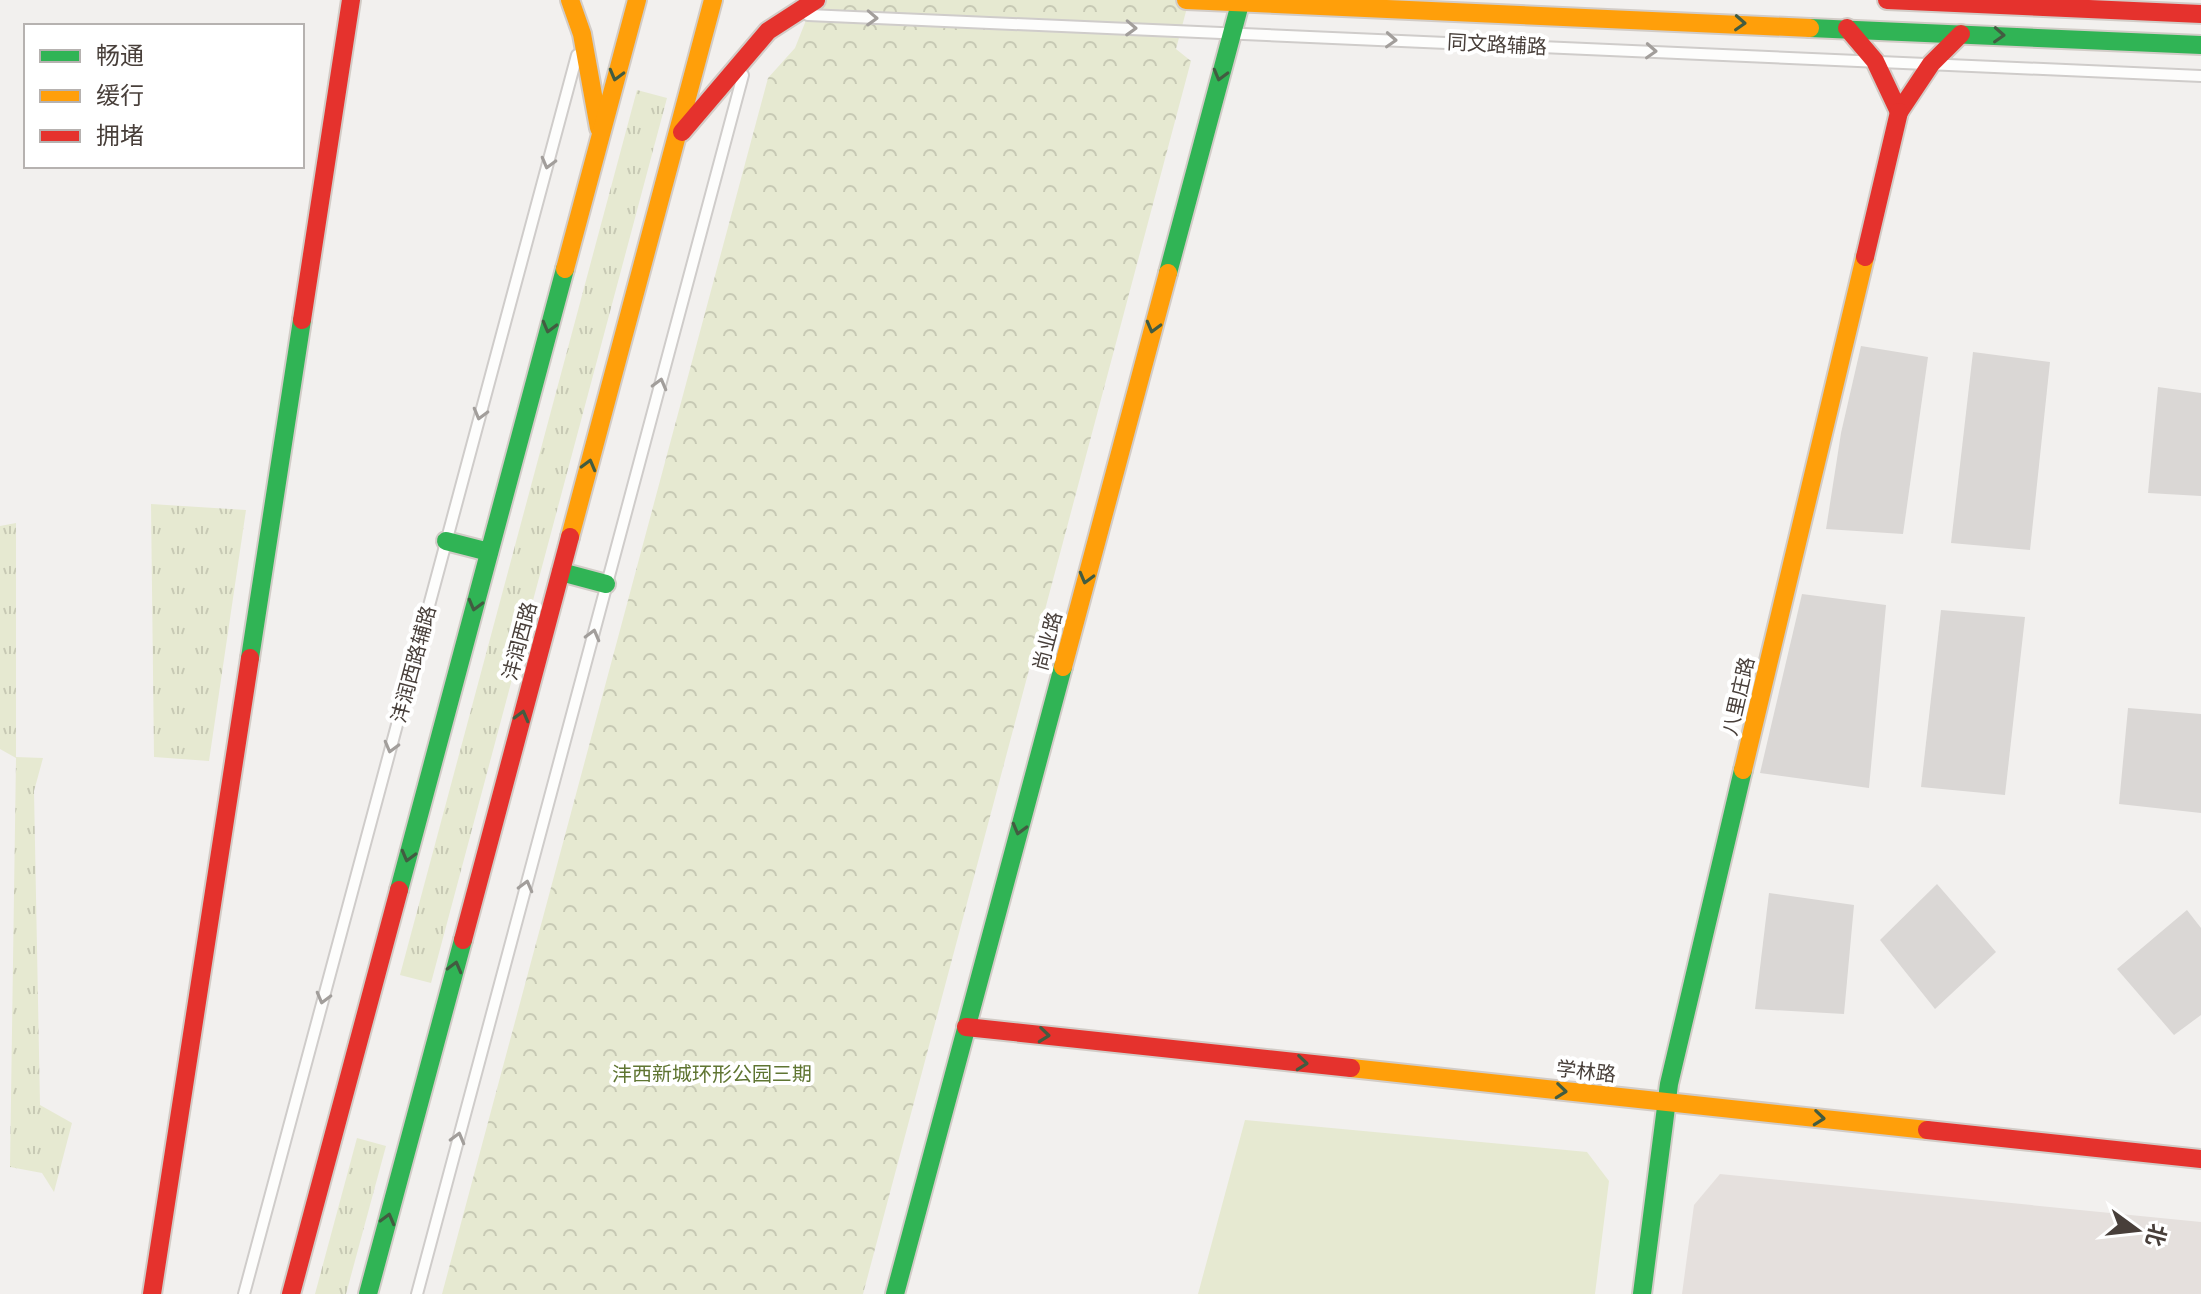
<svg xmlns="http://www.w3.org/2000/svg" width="2201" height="1294" viewBox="0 0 2201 1294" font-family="'Open Sans','Noto Sans SC',sans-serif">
  <defs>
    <pattern id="grass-tufts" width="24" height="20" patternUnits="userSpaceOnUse" patternTransform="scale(2)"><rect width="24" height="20" fill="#e6e9d1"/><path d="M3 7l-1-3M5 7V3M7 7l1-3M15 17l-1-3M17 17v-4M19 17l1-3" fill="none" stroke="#c7c9b4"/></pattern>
    <pattern id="forest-crowns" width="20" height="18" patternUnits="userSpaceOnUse" patternTransform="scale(2)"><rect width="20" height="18" fill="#e6e9d1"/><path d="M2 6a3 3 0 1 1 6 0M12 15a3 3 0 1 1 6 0" fill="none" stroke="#c7c9b4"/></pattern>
  </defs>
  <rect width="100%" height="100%" fill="#f2f0ee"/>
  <path fill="#e5e0dd" d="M1720,1174L2201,1222V1294H1682L1694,1205Z"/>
  <g fill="url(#grass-tufts)">
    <path d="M637,90L667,98L431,983L400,975Z"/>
    <path d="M151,504L246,510L209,761L154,757Z"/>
    <path d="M16,523V757L43,758L34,791L40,1105L72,1123L54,1192L42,1173L10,1167L16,758L0,749V526Z"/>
    <path d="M357,1138L386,1146L346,1294H315Z"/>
  </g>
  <path fill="url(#forest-crowns)" d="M814,0H1189L1176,49L1191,61L863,1294H442L768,78L795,48Z"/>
  <path fill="#e6e9d1" d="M1245,1120L1587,1152L1609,1181L1595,1294H1198Z"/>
  <g fill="#dad7d5">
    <path d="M1861,346L1928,357L1903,534L1826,529L1841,433Z"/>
    <path d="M1973,352L2050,362L2030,550L1951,543Z"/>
    <path d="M2158,387L2201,393V496L2148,493Z"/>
    <path d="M1802,594L1886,605L1869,788L1760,773Z"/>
    <path d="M1941,610L2025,617L2005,795L1921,787Z"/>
    <path d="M2128,708L2201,714V813L2119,804Z"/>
    <path d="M1937,884L1996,952L1935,1009L1880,940Z"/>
    <path d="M1769,893L1854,905L1844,1014L1755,1009Z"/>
    <path d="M2187,910L2201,928V1015L2174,1035L2117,969Z"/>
  </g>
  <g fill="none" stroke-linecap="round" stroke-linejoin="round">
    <defs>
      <g id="lane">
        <path d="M808,15L2201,76"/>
        <path d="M244,1294L577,55"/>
        <path d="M417,1294L743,75"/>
      </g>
      <g id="fast">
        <path d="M1810,28L2201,45"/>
        <path d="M1168,273L1241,0"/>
        <path d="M446,541L489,552"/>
        <path d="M561,572L606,584"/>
        <path d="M250,658L302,320"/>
        <path d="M399,890L565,269"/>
        <path d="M368,1294L463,940"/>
        <path d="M895,1294L1063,667"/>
        <path d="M1642,1294L1669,1084L1743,770"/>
      </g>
      <g id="slow">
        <path d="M570,0L582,34L599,128"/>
        <path d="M1186,0L1810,28"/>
        <path d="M565,269L637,0"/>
        <path d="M570,537L713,0"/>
        <path d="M1063,667L1168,273"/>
        <path d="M1743,770L1865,257"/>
        <path d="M1351,1068L1927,1130"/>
      </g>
      <g id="jam">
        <path d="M1887,0L2201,14"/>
        <path d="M1847,28L1875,61L1899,112L1931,64L1961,34"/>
        <path d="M682,132L768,31L816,0"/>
        <path d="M1865,257L1899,112"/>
        <path d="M302,320L351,0"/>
        <path d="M463,940L570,537"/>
        <path d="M966,1027L1351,1068"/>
        <path d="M1927,1130L2201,1159"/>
        <path d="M152,1294L250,658"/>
        <path d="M291,1294L399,890"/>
      </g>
    </defs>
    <use href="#lane" stroke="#cfccca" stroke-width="14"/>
    <use href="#fast" stroke="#d2ccc7" stroke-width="22"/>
    <use href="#slow" stroke="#d2ccc7" stroke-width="22"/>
    <use href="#jam" stroke="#d2ccc7" stroke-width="22"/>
    <use href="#lane" stroke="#fdfdfc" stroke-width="10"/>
    <use href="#fast" stroke="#30b455" stroke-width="18"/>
    <use href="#slow" stroke="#ff9f0a" stroke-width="18"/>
    <use href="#jam" stroke="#e5322d" stroke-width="18"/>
  </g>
  <defs><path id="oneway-chevron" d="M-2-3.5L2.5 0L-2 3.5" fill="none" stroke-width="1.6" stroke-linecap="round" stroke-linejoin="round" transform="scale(2)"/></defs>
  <g stroke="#a29e9b">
    <use href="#oneway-chevron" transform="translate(872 18) rotate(2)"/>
    <use href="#oneway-chevron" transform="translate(1131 28) rotate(2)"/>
    <use href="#oneway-chevron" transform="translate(1391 40) rotate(3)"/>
    <use href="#oneway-chevron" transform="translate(1651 51) rotate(3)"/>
    <use href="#oneway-chevron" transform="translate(548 163) rotate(105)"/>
    <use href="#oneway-chevron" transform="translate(660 384) rotate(-75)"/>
    <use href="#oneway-chevron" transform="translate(480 414) rotate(105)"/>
    <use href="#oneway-chevron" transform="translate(593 635) rotate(-75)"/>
    <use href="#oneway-chevron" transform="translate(391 747) rotate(105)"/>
    <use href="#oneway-chevron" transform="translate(526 886) rotate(-75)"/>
    <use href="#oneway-chevron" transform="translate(323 998) rotate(105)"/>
    <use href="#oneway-chevron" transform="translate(458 1138) rotate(-75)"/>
  </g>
  <g stroke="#425c41">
    <use href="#oneway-chevron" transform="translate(1740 23) rotate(3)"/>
    <use href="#oneway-chevron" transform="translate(1999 35) rotate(3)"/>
    <use href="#oneway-chevron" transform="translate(616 75) rotate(105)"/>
    <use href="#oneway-chevron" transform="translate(1220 75) rotate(105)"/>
    <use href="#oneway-chevron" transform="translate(549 327) rotate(105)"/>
    <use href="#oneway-chevron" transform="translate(1153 327) rotate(105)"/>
    <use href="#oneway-chevron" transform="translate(589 465) rotate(-75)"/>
    <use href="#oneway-chevron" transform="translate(1086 578) rotate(105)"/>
    <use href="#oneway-chevron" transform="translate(475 605) rotate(105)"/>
    <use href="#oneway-chevron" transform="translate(522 716) rotate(-75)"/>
    <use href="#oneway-chevron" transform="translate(1019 829) rotate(105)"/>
    <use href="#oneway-chevron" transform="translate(408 856) rotate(105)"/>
    <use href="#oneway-chevron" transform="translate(455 967) rotate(-75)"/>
    <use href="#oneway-chevron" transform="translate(1044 1035) rotate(6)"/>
    <use href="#oneway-chevron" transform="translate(1302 1063) rotate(6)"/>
    <use href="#oneway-chevron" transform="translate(1561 1091) rotate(6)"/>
    <use href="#oneway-chevron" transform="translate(1819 1118) rotate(6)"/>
    <use href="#oneway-chevron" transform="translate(388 1219) rotate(-75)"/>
  </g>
  <g text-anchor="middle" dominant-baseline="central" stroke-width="8" stroke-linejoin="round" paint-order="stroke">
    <g font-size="20" fill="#483f3a" stroke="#fff">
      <text transform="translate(1497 44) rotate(3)">同文路辅路</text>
      <text transform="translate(519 641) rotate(-75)">沣润西路</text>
      <text transform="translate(1047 641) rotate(-75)">尚业路</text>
      <text transform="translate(413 664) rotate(-75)">沣润西路辅路</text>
      <text transform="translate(1738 696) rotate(-77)">八里庄路</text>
      <text transform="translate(1586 1071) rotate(6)">学林路</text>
    </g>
    <g font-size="20" fill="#5f7532" stroke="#fff">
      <text x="712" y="1073">沣西新城环形公园三期</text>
    </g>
  </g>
  <rect x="24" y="24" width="280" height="144" fill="#ffffff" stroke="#b6b2b0" stroke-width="2"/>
  <rect x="40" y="50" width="40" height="12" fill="#30b455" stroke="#b6b2b0" stroke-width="2"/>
  <text x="96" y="64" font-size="24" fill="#483f3a">畅通</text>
  <rect x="40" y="90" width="40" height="12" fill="#ff9f0a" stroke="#b6b2b0" stroke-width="2"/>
  <text x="96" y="104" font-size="24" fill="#483f3a">缓行</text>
  <rect x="40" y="130" width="40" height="12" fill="#e5322d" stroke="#b6b2b0" stroke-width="2"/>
  <text x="96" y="144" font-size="24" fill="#483f3a">拥堵</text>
  <g transform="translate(2137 1230) rotate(105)" stroke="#ffffff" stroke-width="6" paint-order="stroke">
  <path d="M0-6L14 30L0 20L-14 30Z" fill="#483f3a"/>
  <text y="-12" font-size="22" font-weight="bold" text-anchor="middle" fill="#483f3a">北</text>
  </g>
</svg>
